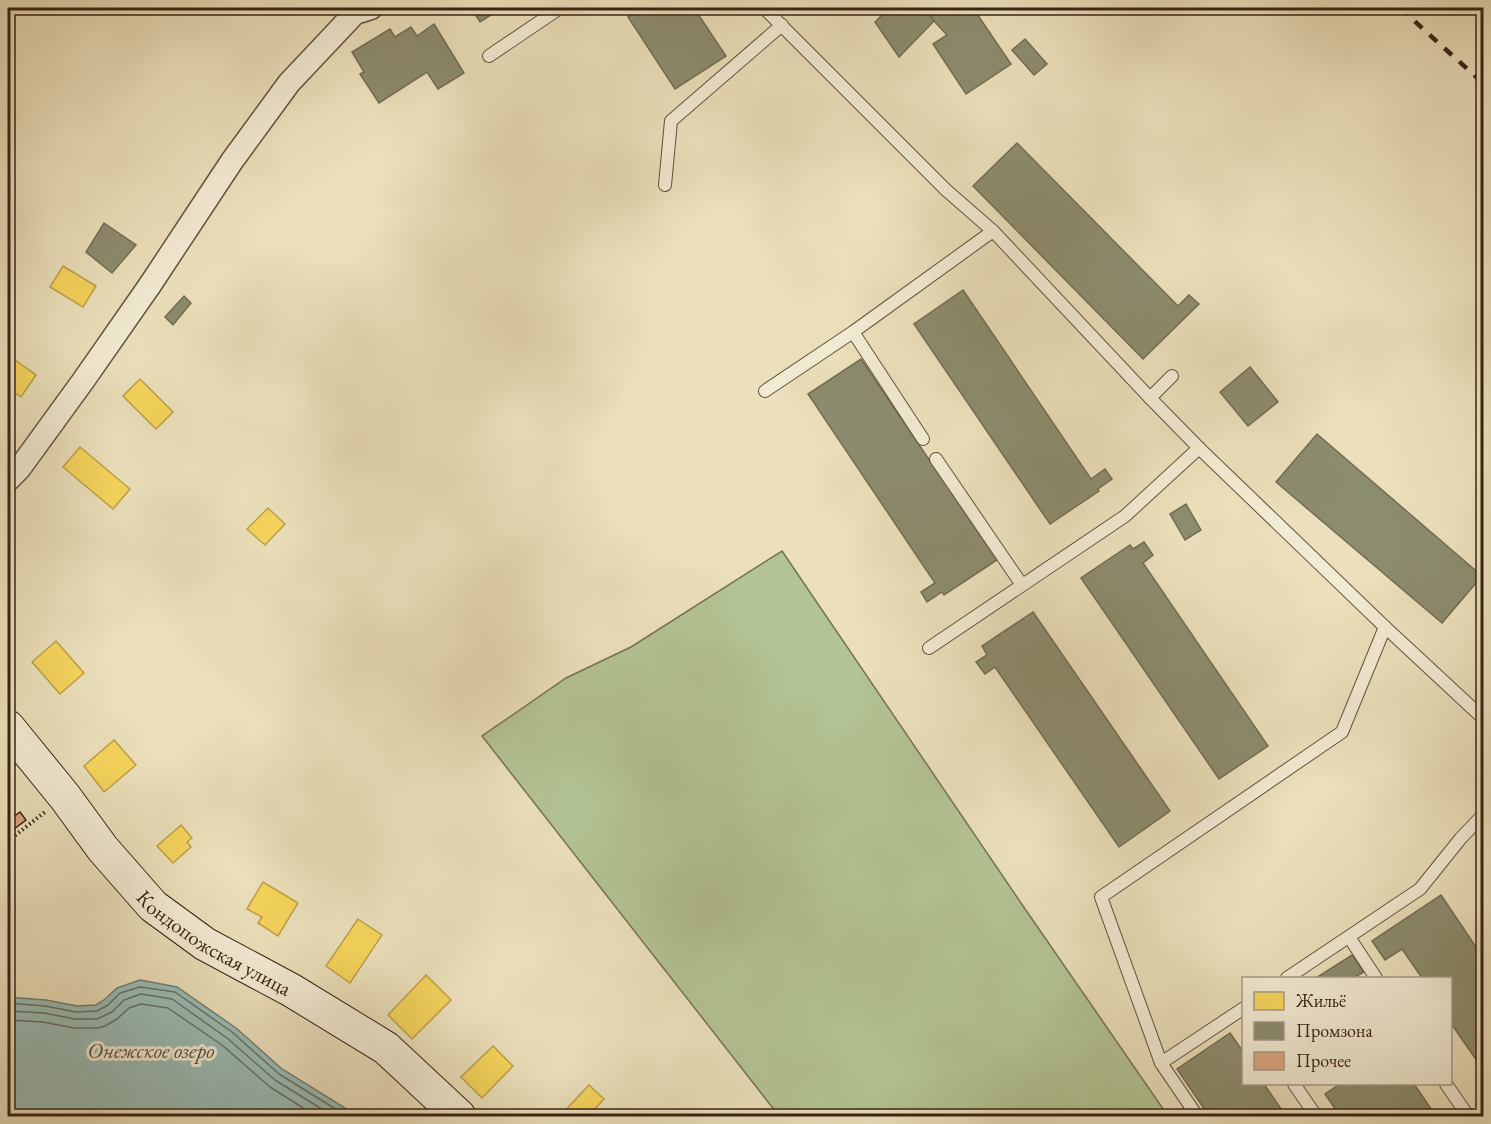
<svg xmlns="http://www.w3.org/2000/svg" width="1491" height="1124" viewBox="0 0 1491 1124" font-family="'EB Garamond',serif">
  <rect width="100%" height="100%" fill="#ebe0bb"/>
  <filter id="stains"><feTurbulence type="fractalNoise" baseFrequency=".00333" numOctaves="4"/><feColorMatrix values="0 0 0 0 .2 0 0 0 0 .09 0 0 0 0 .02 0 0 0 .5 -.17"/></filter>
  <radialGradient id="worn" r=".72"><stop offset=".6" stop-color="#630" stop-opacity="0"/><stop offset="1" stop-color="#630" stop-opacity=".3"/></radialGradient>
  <path fill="#b3c393" stroke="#767354" stroke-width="1.5" d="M782,551L1021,903L1168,1116H779L482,736L566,678L631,647Z"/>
  <path fill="#99bcb6" stroke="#727f76" stroke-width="1.5" d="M140,980L177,987L236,1028L282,1069L358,1116H8V997L46,1000L77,1006L96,1005L104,1000L117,988Z"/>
  <g fill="#f6d55c" stroke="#bda047" stroke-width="1.5">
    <path d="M63,266L96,286L83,307L50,287Z"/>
    <path d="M8,355L36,375L21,397L8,388Z"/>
    <path d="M140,379L173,412L156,429L123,396Z"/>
    <path d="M80,447L130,489L113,509L63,467Z"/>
    <path d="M268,508L285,524L265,545L247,529Z"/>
    <path d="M56,641L84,673L60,694L32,662Z"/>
    <path d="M114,740L136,765L104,792L84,766Z"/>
    <path d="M181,825L192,838L187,842L191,847L173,863L157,846Z"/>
    <path d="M263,882L298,903L278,936L258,923L262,917L247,909Z"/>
    <path d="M358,919L382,935L350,983L326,966Z"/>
    <path d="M426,975L451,1000L412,1039L388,1015Z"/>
    <path d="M493,1046L513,1066L482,1098L461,1077Z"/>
    <path d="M589,1085L604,1099L588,1116H560Z"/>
  </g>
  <g fill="#8c8c6e" stroke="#736c53" stroke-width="1.5">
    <path d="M471,8H502L480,22Z"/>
    <path d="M643,8H694L726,56L675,89L628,17Z"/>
    <path d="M889,8H925L934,21L899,57L875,22Z"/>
    <path d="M925,8H973L1011,64L966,94L933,44L947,35L934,21Z"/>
    <path d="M434,24L464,73L438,89L427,72L379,103L360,74L364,72L352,52L390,29L395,37L411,27L417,36Z"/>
    <path d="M1025,39L1047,64L1034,75L1012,50Z"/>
    <path d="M1017,143L1178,306L1189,295L1199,304L1143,359L973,186Z"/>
    <path d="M104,223L136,245L112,273L86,252Z"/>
    <path d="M963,290L1091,479L1105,469L1112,479L1098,489L1099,491L1050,524L914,324Z"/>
    <path d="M184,296L191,303L173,325L165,317Z"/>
    <path d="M861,359L997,560L944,595L942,592L927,602L921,592L935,583L808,394Z"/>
    <path d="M1250,367L1278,402L1248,426L1220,392Z"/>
    <path d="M1317,434L1482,576L1442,623L1276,482Z"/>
    <path d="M1186,504L1201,530L1185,540L1170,514Z"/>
    <path d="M1144,542L1153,555L1143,563L1268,746L1219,779L1081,578L1130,545L1133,549Z"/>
    <path d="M1033,612L1170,811L1119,847L995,667L985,674L976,662L987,655L982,646Z"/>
    <path d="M1441,895L1484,959V1071L1450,1022V978H1422L1402,949L1385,960L1372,941Z"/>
    <path d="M1352,955L1364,972L1353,978H1316Z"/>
    <path d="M1230,1033L1244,1053V1084H1264L1286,1116H1209L1177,1069Z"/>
    <path d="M1340,1084H1414L1436,1116H1361L1358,1112L1351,1116H1340L1325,1094Z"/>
  </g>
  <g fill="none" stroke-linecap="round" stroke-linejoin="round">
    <g stroke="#687066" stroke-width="1.5">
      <path d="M8,1003L45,1006L76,1012L97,1011L108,1005L120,993L140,987L175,992L232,1032L279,1074L347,1116"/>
      <path d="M8,1011L44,1013L75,1019H97L112,1012L124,1000L141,994L172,999L227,1038L275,1080L333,1116"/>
      <path d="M8,1020L43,1022L74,1028H98L105,1026L117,1019L129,1008L141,1004L168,1008L222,1045L270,1087L316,1116"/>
    </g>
  </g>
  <path fill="#dba782" stroke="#382315" stroke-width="1.5" d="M20,812L26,820L14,829L8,821Z"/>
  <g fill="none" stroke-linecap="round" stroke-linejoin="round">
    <defs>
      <g id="lane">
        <path d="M764,8L946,190L993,231L1150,398L1199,448L1385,627L1484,719"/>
        <path d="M489,56L560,8"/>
        <path d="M665,185L671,121L782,25"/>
        <path d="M853,332L923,439"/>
        <path d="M765,391L853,332L993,231"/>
        <path d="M1150,398L1172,376"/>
        <path d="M936,459L1022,585"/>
        <path d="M929,648L1125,516L1199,448"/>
        <path d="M1349,937L1376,978"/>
        <path d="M1287,978L1420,889L1461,838L1484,814"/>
        <path d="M1161,1063L1244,1008"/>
        <path d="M1294,1084L1316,1116"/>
        <path d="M1446,1084L1468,1116"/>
        <path d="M1197,1116L1161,1063L1101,897L1342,732L1385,627"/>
      </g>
      <path id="street" d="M8,480L19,469L83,381L150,285L232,161L289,83L355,13L371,8"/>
      <g id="secondary">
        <path id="s1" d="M8,727L65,797L103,849L153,906L205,944L291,990L386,1048L459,1116"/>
      </g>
    </defs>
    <use href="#lane" stroke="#65523e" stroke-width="14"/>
    <use href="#street" stroke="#65523e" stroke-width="25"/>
    <use href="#secondary" stroke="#382315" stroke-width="35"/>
    <path stroke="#382315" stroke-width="4" stroke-dasharray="1.5 3" stroke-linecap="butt" d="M8,841L45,812"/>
    <use href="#lane" stroke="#f2ebd3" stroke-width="12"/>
    <use href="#street" stroke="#f2ebd3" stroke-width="22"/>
    <use href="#secondary" stroke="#f2ebd3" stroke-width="33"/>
    <path stroke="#382315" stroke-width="4.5" stroke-dasharray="10 10" stroke-linecap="butt" d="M1400,8L1484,84"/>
  </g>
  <g text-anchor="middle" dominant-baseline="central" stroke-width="6" stroke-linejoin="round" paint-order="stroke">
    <g font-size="21" fill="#382315" stroke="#f2ebd3">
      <text stroke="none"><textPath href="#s1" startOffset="302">Кондопожская улица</textPath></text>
    </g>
    <g font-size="22" font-style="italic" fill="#555145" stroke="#f2ebd3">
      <text x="151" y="1050">Онежское озеро</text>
    </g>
  </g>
  <rect width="1491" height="1124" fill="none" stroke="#ebe0bb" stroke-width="30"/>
  <rect x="9" y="9" width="1473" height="1106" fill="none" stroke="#382315" stroke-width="3"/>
  <rect x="15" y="15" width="1461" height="1094" fill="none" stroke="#382315" stroke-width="1.5"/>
  <rect x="1242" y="977" width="210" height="108" fill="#f2ebd3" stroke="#a89b87" stroke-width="1.5"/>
  <rect x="1254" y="992" width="30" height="18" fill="#f6d55c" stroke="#a89b87" stroke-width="1.5"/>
  <text x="1296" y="1007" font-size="18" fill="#382315">Жильё</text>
  <rect x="1254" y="1022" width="30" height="18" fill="#8c8c6e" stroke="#a89b87" stroke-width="1.5"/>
  <text x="1296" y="1037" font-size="18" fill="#382315">Промзона</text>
  <rect x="1254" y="1052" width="30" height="18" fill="#dba782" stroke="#a89b87" stroke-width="1.5"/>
  <text x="1296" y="1067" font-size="18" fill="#382315">Прочее</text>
  <rect width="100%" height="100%" filter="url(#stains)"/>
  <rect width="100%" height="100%" fill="url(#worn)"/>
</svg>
